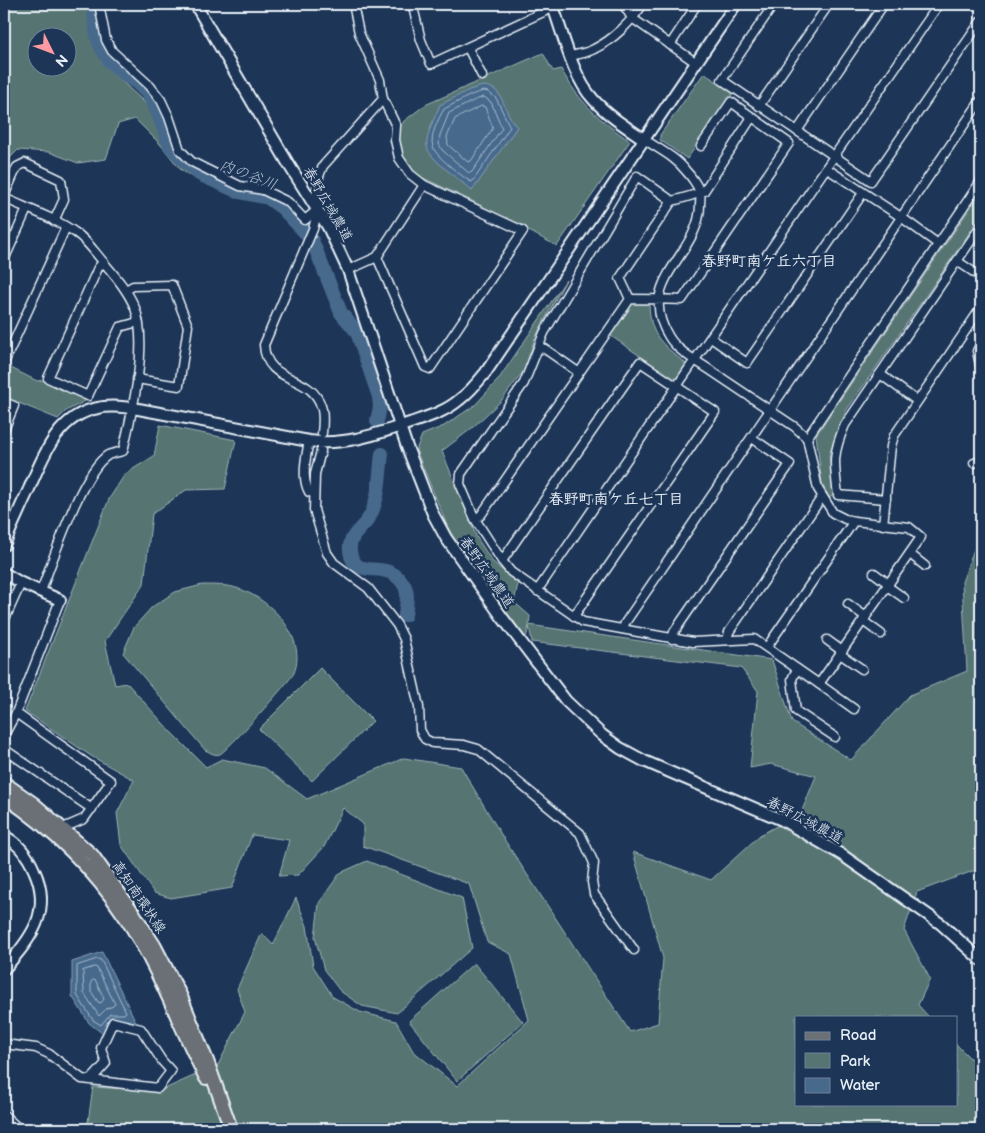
<svg xmlns="http://www.w3.org/2000/svg" width="985" height="1133" viewBox="0 0 985 1133" font-family="'Balsamiq Sans','Klee One',sans-serif">
  <rect width="100%" height="100%" fill="#1d3557"/>
  <filter id="ink" filterUnits="userSpaceOnUse"><feTurbulence type="fractalNoise" baseFrequency=".02" numOctaves="2"/><feDisplacementMap in="SourceGraphic" scale="10" xChannelSelector="R" yChannelSelector="G"/><feConvolveMatrix kernelMatrix="1 2 1 2 8 2 1 2 1" color-interpolation-filters="sRGB"/></filter>
  <g filter="url(#ink)">
    <g fill="#567472" stroke="#9fb2b5" fill-rule="evenodd">
      <path d="M4,4H91L93,8V38L102,63L155,112L179,145L205,170L201,182L181,170L160,144L135,119L118,124L106,159L78,163L49,152L18,150L4,164ZM38,38H68V68H38Z"/>
      <path d="M543,53L553,71L561,69C580,103 598,119 630,141L557,246L472,201L415,174L400,152L398,130L404,121L425,105Z"/>
      <path d="M704,73L733,93L687,159L660,140V135Z"/>
      <path d="M981,192V216L846,411L829,455L834,495L829,498L822,484L816,435Z"/>
      <path d="M566,280L535,338L524,371L501,401L471,429L442,451L477,538L492,561L518,584L514,602L530,616L529,625L772,660L792,722L851,760L910,695L967,671L962,582L981,530V868L917,892L904,930L930,979L918,1005L929,1017H796V1104H956V1044L975,1063L981,1061V1129H87L93,1087L160,1091L218,1065L245,1012L237,989L262,933L273,945L296,898L307,926L313,966L333,997L360,1012L396,1021L413,1051L457,1086L529,1020L511,954L487,942L469,884L363,846V824L343,808L324,847L298,875L279,876L289,840L252,835L232,888L171,898L154,893L121,845L117,813L134,780L91,756L25,711L109,499L125,474L154,456L160,425L236,440L225,489L186,490L152,514L144,584L105,641L115,685L127,683L171,732L206,767L222,759L265,768L307,799L404,758L461,767L502,836L630,1032L658,1023L663,958L633,852L711,880L760,835L801,813L816,776L771,764L750,768L758,691L741,668L532,642L529,626L526,638L520,633L475,574L449,530L416,450L422,435L444,426L475,405L498,380Z"/>
      <path d="M631,302L649,303C650,336 661,343 685,363V369L678,378H672L608,334Z"/>
      <path d="M7,366L37,381L44,380L87,397V400L66,411L58,419L4,397V373Z"/>
      <path d="M202,585C210,585 220,585 228,586C264,592 309,634 294,673C290,681 226,752 220,754C214,756 210,752 205,750L123,653L134,627L152,607L175,592Z"/>
      <path d="M320,668L373,721L312,781L259,729Z"/>
      <path d="M367,861L462,898L472,948L397,1013L362,1006L340,991L324,970L315,937L319,903L340,873Z"/>
      <path d="M474,963L523,1022L457,1081L409,1021Z"/>
    </g>
    <g fill="#46698c" stroke="#879fb7">
      <path d="M483,86C502,87 502,104 510,117C512,121 514,124 517,127L472,191C462,181 430,160 427,147C425,136 436,115 440,105L469,90Z"/>
      <path d="M102,952L136,1022L112,1018L103,1034L89,1023L72,996V962Z"/>
    </g>
    <g fill="none" stroke-linecap="round" stroke-linejoin="round">
      <g stroke="#a7bbcd" stroke-width="1">
        <path d="M484,91L488,92L496,98L510,127L473,181L471,182C462,176 436,157 433,147C429,136 439,118 444,109L471,95Z"/>
        <path d="M484,97L491,102L502,128L472,172L469,173L442,150L439,144L440,135L449,113L473,101Z"/>
        <path d="M482,106L485,107L493,128L471,161L468,162L448,145L447,137L455,119Z"/>
        <path d="M98,959L101,960L126,1012L124,1014H110L101,1025L93,1020L77,995V966Z"/>
        <path d="M95,967L97,968L115,1004L113,1006L106,1009L99,1016L84,993L83,971Z"/>
        <path d="M93,980L96,981L104,999L101,1003L98,1002L91,991V982Z"/>
      </g>
      <g stroke="#46698c" stroke-width="14">
        <path d="M93,4L97,37L101,47L108,60L126,76L137,83L149,95L157,111L170,146L182,159L199,174L239,192L268,198L282,208L312,240L341,313L357,332L379,397L380,407L377,421"/>
        <path d="M382,454C379,476 380,498 369,518C362,529 348,536 350,551C353,574 371,567 386,571C397,574 407,584 407,596C407,602 406,609 405,615"/>
      </g>
      <defs>
        <g id="minor">
          <path d="M99,4L106,40L112,51L150,86L161,100L169,117L180,150L192,162L240,186L263,190L288,202L305,220L318,209"/>
          <path d="M416,4L413,7L421,40L431,64L554,7"/>
          <path d="M623,4L632,18L695,62"/>
          <path d="M774,4L722,80L871,181L981,21"/>
          <path d="M670,45L697,4"/>
          <path d="M468,48L482,76"/>
          <path d="M571,56C578,54 587,53 594,49C613,40 631,22 643,4"/>
          <path d="M759,106L829,4"/>
          <path d="M797,131L884,4"/>
          <path d="M701,146L731,102L752,117"/>
          <path d="M826,168L939,4"/>
          <path d="M4,196L17,167L25,163L61,180L64,199L54,221"/>
          <path d="M4,198C28,209 55,218 76,233C87,240 96,254 105,264C116,277 128,291 135,308C149,345 132,412 123,451C119,452 113,453 108,455C82,471 53,560 41,591"/>
          <path d="M377,257L425,367L430,369L523,231L424,185L410,174L399,158L395,140L396,126L383,99"/>
          <path d="M4,260L27,209"/>
          <path d="M957,261L981,277"/>
          <path d="M103,262L98,268L48,378L88,396L120,327L138,322"/>
          <path d="M348,270L377,257L424,185"/>
          <path d="M126,290L133,286L172,285L188,326L179,386L137,379"/>
          <path d="M630,299L620,278L672,201"/>
          <path d="M711,338L747,363L863,193"/>
          <path d="M981,344L977,351L981,369"/>
          <path d="M539,348L545,349L578,372"/>
          <path d="M4,363L66,227"/>
          <path d="M880,374L917,401"/>
          <path d="M4,402L14,406L4,430"/>
          <path d="M322,433C323,424 324,414 321,406C311,373 266,385 264,345L313,229L318,209L316,199L319,176L323,166L383,99L380,80L359,33L353,4"/>
          <path d="M807,438L981,181"/>
          <path d="M309,441C306,456 301,478 309,492L314,493"/>
          <path d="M321,451L315,474L314,510L327,553L334,563L368,588L397,625L404,639L419,707L420,730L425,739L433,743L464,745L478,749L580,833L594,863L592,882L594,894L634,950"/>
          <path d="M974,463L981,461"/>
          <path d="M886,499L838,495C834,464 832,454 845,425L981,226"/>
          <path d="M475,519L460,484L461,474L524,383L544,333L637,176L672,201C684,198 692,196 704,191L752,117L789,143L682,300C664,299 647,299 630,299L481,515L475,519L502,561L511,572L583,622L693,642L754,639L819,684L921,537L909,527L854,521L845,519L833,513L818,489L807,438L795,427C768,409 740,390 713,372C699,362 678,352 669,337C634,281 700,255 700,205C700,201 701,197 700,193C698,186 691,176 686,171C676,157 658,149 644,139"/>
          <path d="M883,525L891,446L894,436L981,308"/>
          <path d="M910,554L925,566"/>
          <path d="M502,561L640,362L715,412L574,616"/>
          <path d="M874,573L889,584"/>
          <path d="M887,586L904,598"/>
          <path d="M537,591L826,168L901,217L938,244"/>
          <path d="M60,600L16,713L111,781L84,819L63,828"/>
          <path d="M848,604L866,617"/>
          <path d="M4,621L21,583"/>
          <path d="M863,621L881,634"/>
          <path d="M623,629L625,623L981,100"/>
          <path d="M672,639L674,632L790,464L752,438"/>
          <path d="M727,640L729,632L822,497"/>
          <path d="M827,640L842,651"/>
          <path d="M767,647L854,521"/>
          <path d="M840,654L862,669"/>
          <path d="M797,669L792,679L796,711L835,737"/>
          <path d="M819,684L854,709"/>
          <path d="M4,735L16,713"/>
          <path d="M4,749L92,809"/>
          <path d="M4,1044L36,1048L49,1054L82,1079L158,1088L171,1071L162,1061L141,1029L113,1022L101,1048L106,1063L91,1080"/>
          <path d="M4,1115L19,1129"/>
        </g>
        <g id="tertiary">
          <path d="M195,4L289,165L328,227L348,270L407,447L433,514L446,538L502,617L566,701L602,735L620,748L644,761L782,820L842,855L941,924L981,960"/>
          <path d="M552,4C563,33 572,76 593,99C607,115 626,127 644,139"/>
          <path d="M4,545C12,526 20,508 29,489C43,456 58,415 98,408C110,405 121,407 133,408L309,441C344,446 377,434 410,423C427,417 445,412 459,400C470,392 478,382 486,372L736,4"/>
          <path d="M4,573L21,583L60,600"/>
          <path d="M4,836C18,843 28,856 34,870C53,911 31,939 4,969"/>
        </g>
        <g id="primary">
          <path d="M4,783L34,804L92,855L134,914L154,945L181,997L207,1061L230,1126"/>
          <path d="M4,796C53,829 94,869 126,918C159,968 179,1025 206,1078"/>
        </g>
      </defs>
      <use href="#minor" stroke="#e8f1f8" stroke-width="11"/>
      <use href="#tertiary" stroke="#e8f1f8" stroke-width="14"/>
      <use href="#primary" stroke="#e8f1f8" stroke-width="16"/>
      <use href="#minor" stroke="#1d3557" stroke-width="8"/>
      <use href="#tertiary" stroke="#1d3557" stroke-width="10"/>
      <use href="#primary" stroke="#6b7074" stroke-width="12"/>
    </g>
  </g>
  <g text-anchor="middle" dominant-baseline="central" stroke-width="5" stroke-linejoin="round" paint-order="stroke">
    <g font-size="14" fill="#e8f1f8" stroke="#1d3557">
      <text transform="translate(328 204) rotate(60)">春野広域農道</text>
      <text transform="translate(487 572) rotate(55)">春野広域農道</text>
      <text transform="translate(805 820) rotate(28)">春野広域農道</text>
      <text transform="translate(139 897) rotate(56)">高知南環状線</text>
    </g>
    <g font-size="15" font-style="italic" fill="#afc1d2" stroke="#1d3557">
      <text transform="translate(248 175) rotate(21)">内の谷川</text>
    </g>
    <g font-size="15" font-weight="bold" fill="#e8f1f8" stroke="#1d3557">
      <text x="769" y="261">春野町南ケ丘六丁目</text>
      <text x="616" y="499">春野町南ケ丘七丁目</text>
    </g>
  </g>
  <rect width="985" height="1133" fill="none" stroke="#1d3557" stroke-width="20"/>
  <rect x="10" y="10" width="965" height="1113" fill="none" stroke="#e8f1f8" stroke-width="2" filter="url(#ink)"/>
  <rect x="795" y="1016" width="162" height="90" fill="#1d3557" stroke="#6e8097"/>
  <rect x="805" y="1032" width="25" height="8" fill="#6b7074" stroke="#6e8097"/>
  <text x="840" y="1040" font-size="15" fill="#e8f1f8">Road</text>
  <rect x="805" y="1053" width="25" height="15" fill="#567472" stroke="#6e8097"/>
  <text x="840" y="1066" font-size="15" fill="#e8f1f8">Park</text>
  <rect x="805" y="1078" width="25" height="15" fill="#46698c" stroke="#6e8097"/>
  <text x="840" y="1090" font-size="15" fill="#e8f1f8">Water</text>
  <g transform="translate(52 52) rotate(132)"><circle r="24" fill="#1d3557" stroke="#6e8097"/>
  <path d="M0-4L9 19L0 12L-9 19Z" fill="#ff9aa2"/>
  <text y="-8" font-size="14" font-weight="bold" text-anchor="middle" fill="#e8f1f8">N</text>
  </g>
</svg>
